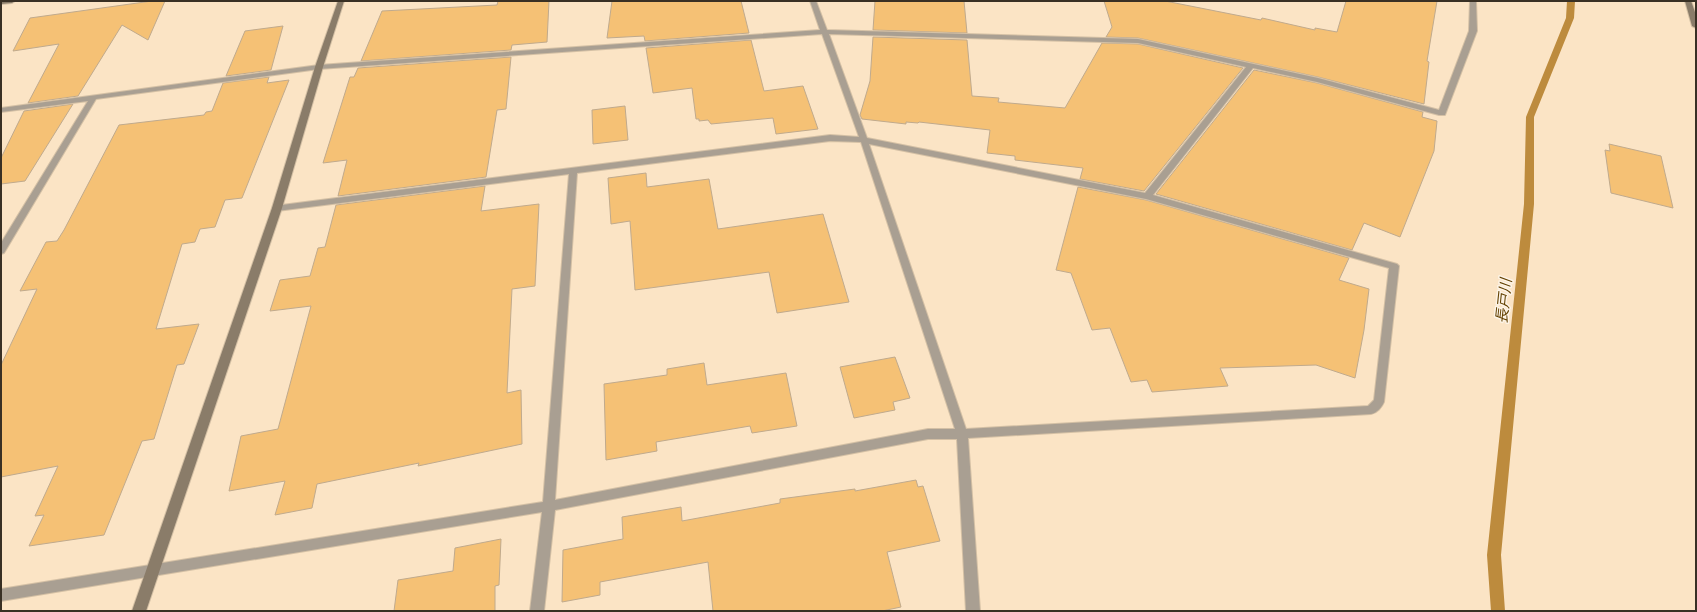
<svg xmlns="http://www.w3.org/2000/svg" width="1697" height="612" viewBox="0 0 1697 612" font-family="'Fira Sans Condensed','Noto Sans JP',sans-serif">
  <rect width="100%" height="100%" fill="#fbe4c5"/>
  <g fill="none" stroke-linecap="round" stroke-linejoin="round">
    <path fill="#bd8b3d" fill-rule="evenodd" d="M1567,1H1575L1574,18L1534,117V204L1501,555L1505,611H1491L1487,555L1524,204L1526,117L1566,18Z"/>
  </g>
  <g fill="#f5c175" stroke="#c0aa8d">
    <path d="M152,1H165L148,40L122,25L78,96L28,103L59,44L13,51L30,18Z"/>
    <path d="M498,1H549L547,42L512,45L511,50L361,61L382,11L497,5Z"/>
    <path d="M612,1H741L749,33L645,41L644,36L607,38Z"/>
    <path d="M875,1H964L967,33L873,30Z"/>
    <path d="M1104,1H1165L1261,20L1262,18L1315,30V28L1337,32L1346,1H1437L1427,61L1429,62L1424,104L1318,77L1138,38L1106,37L1112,27Z"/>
    <path d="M283,26L271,70L226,76L245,31Z"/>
    <path d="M873,37L967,40L972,96L999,98L998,102L1065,108L1102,43L1138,44L1243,68L1144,191L1080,179L1083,168L1015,160V156L987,153L990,130L919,122L918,123L906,122V124L862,119L860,115L870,81Z"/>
    <path d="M751,40L764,91L803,86L818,129L776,134L773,118L711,124L708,120L699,121V119H696L692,88L653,93L646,48Z"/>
    <path d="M511,57L506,109L497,110L486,177L338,196L347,160L323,163L350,77H354L358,68Z"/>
    <path d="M1254,70L1317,83L1423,112L1422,117L1437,121L1434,151L1400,237L1364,223L1352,250L1156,194Z"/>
    <path d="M269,77L267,83L289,80L242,198L225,200L215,227L200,229L195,242L182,244L156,329L199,324L184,364L177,365L154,439L142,441L104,535L29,546L44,515L35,516L58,466L1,477V365L37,289L20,291L46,242L57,241L64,230L119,125L204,115L206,112L212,111L223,83Z"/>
    <path d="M73,104L25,181L1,184V158L24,111Z"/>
    <path d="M625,106L628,140L593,144L592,110Z"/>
    <path d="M1609,144L1661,156L1673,208L1611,193L1605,150L1610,151Z"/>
    <path d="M646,173L647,187L709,179L718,229L823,214L849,302L777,313L769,272L635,290L630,221L611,224L608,178Z"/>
    <path d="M485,186L481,211L539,204L535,286L512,289L507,393L521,390L522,444L418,466L419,463L317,484L312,508L275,515L285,481L229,491L241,436L278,429L311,306L270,311L280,280L310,276L318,248L325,247L336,205Z"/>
    <path d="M1078,187L1146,200L1349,258L1339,280L1369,289L1364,330L1355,378L1316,365L1220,368L1228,386L1152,392L1147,380L1131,382L1110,328L1092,330L1071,273L1056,270Z"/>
    <path d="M895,357L910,398L893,402L895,410L854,418L840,367Z"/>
    <path d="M704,363L707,385L786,373L797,426L752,433L750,426L656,442L657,451L606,460L604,384L667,375V369Z"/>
    <path d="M916,480L918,487L923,486L940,541L887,552L901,607L882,611H713L708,562L600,582V595L562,602L563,550L623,539L622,517L681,507L682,521L780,503V499L855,489V491Z"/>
    <path d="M501,539L499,585L495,586V611H394L398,580L453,571L455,548Z"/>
  </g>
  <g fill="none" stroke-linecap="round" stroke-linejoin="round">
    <defs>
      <path id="street" d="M810,1H816L827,30L1138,39L1318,78L1439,110L1469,31L1470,1H1476L1477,31L1445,115H1439L1317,82L1253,68L1153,195L1397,264L1399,266L1384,402C1382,407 1377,413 1371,414L968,438L980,611H966L957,439H928L555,510L544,611H530L542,512L1,601V589L543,502L569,174L277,211L272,208L274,206L830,135L859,137L822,34L319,69L96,99L4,253L1,254V243L88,101L1,112V108L319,65L820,30ZM829,34L1138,43L1246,67L1145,193L867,138ZM830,141L861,142L955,429H928L555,500L577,173ZM869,144L1146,199L1389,268L1374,400L1368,406L966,429Z"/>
      <g id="secondary">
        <path d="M1,1H15L12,3L1,4Z"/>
        <path d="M338,1H344L323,67L282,208L146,611H132L272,208L315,67Z"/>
        <path d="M1685,1H1691L1696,15V28L1692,26Z"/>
      </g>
    </defs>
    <use href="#street" stroke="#d4c0a5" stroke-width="2"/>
    <use href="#secondary" stroke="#d4c0a5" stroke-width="2"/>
    <use href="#street" fill="#a99f92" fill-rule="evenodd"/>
    <use href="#secondary" fill="#8a7c69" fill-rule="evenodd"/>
  </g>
  <g text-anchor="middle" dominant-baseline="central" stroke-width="3" stroke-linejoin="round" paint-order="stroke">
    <g font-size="15" font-style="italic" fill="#634100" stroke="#fdf4e7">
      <text transform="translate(1504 301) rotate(-84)">長戸川</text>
    </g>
  </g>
  <rect width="1697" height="612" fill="none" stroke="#393024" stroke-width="4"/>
</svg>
